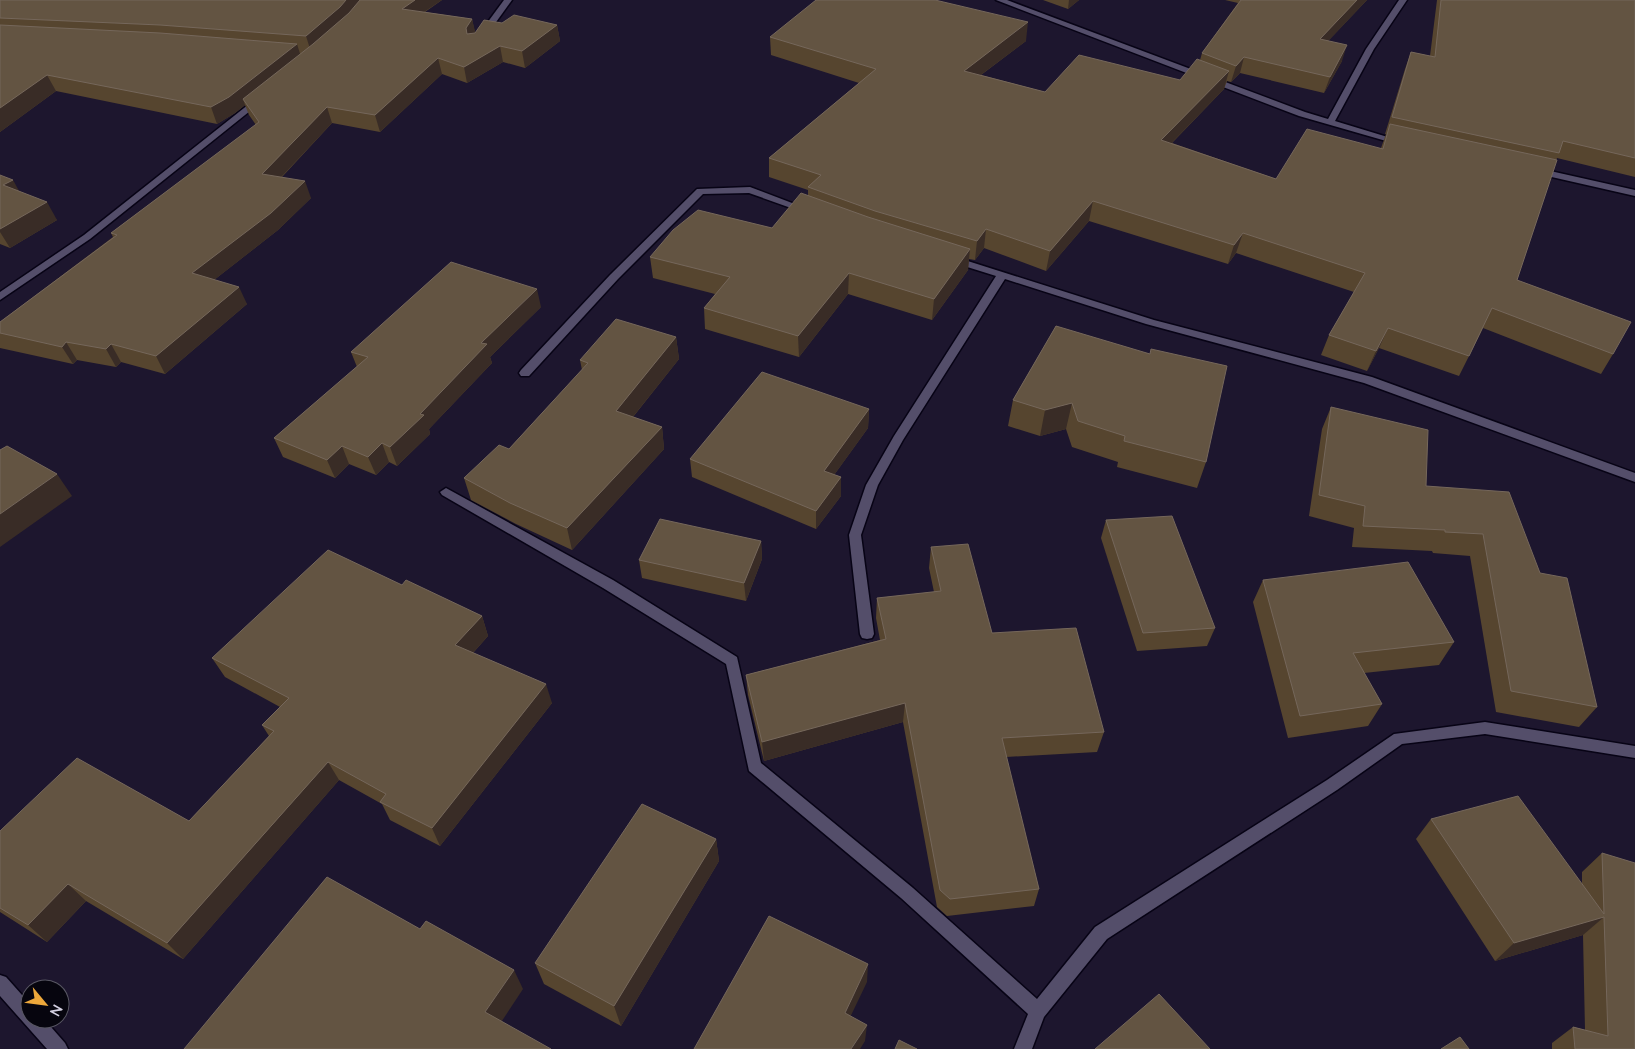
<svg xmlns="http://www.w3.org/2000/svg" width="1635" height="1049" viewBox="0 0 1635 1049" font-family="Lato,sans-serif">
  <rect width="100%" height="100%" fill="#1d162e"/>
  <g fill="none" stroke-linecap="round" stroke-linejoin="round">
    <defs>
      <g id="minor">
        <path d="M504,0H512L486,36H480L479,34Z"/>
        <path d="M996,0H1007L1305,112L1328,119L1366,49L1399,0H1407L1374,49L1335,121L1404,142L1400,145L1299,116Z"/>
        <path d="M258,97L265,99L90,239L0,300V292L84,235Z"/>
        <path d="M1537,168L1635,190V196L1534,173V169Z"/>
        <path d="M750,187L813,211L808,214L805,213L749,193L703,194L618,279L529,376H521L519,373L521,370L610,275L697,189Z"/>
        <path d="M952,256L1154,320L1372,377L1635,473V482L1364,383L1146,324L1005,279L903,440L878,485L861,535L874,634L872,638L867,639L862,638L860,634L849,535L866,485L894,436L996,276L948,261L947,259Z"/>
        <path d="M446,488L613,580L737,657L761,763L913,888L1037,999L1095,927L1327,780L1394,734L1485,722L1635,746V758L1485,734L1402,744L1337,790L1107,939L1044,1017L1032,1049H1014L1028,1014L901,898L749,771L726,664L603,588L442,495L440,492Z"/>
        <path d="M0,975L6,977L30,1004V1019H44L65,1043L68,1049H47L0,996Z"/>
      </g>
    </defs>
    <use href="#minor" stroke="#070315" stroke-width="3"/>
    <use href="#minor" fill="#544e6a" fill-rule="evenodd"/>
  </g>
  <g fill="#56452f">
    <path d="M0,0H442L425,12L472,19L475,33L502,23L557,25L560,41L525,68L503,62L467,83L442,74L380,132L332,123L282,177L311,198L278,230L214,280L247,304L165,374L121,362L116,367L77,360L73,364L0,348V322L113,237L111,233L256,125L249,115L245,105L235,113L217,124L56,91L0,132Z"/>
    <path d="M1043,0H1079L1068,9Z"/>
    <path d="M1225,0H1367L1328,41L1342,61L1324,93L1240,73L1231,82L1227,81L1224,89L1172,143L1276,179L1381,148L1386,134H1385L1405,69L1411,52L1430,56L1437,0H1635V177L1557,158L1517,280L1613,354L1601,374L1483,328L1459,376L1379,348L1367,371L1321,355L1329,335L1354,292L1236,253L1228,264L1089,221L1046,271L984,248L975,260L969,259L968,270L932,320L848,294L799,357L705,329L704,308L715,294L653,278L650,257L772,228L808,196V190L769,177V158L859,83L771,55L770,37L1026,41L981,75L1045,92L1180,80L1200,60L1202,53L1238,3Z"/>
    <path d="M0,175L19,192L57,220L10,248L0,244Z"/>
    <path d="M541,307L490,357L492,363L429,429L430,434L397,466L389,462L376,475L349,464L335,478L283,457L274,438L357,367L351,352Z"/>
    <path d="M1056,326L1206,462L1197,488L1117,467L1118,462L1072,447L1066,429L1040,436L1008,426L1013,400Z"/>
    <path d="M676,337L679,359L633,417L662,427L664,449L572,550L516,524L471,500L464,478L509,449L582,370L580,360Z"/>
    <path d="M1331,407L1426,486L1540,573L1597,707L1579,727L1496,712L1470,556L1433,553L1432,551L1352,547L1354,528L1309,516L1322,429Z"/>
    <path d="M869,409L868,428L834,475L841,477V496L816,529L692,477L690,459Z"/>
    <path d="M1106,520L1215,628L1207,646L1137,651L1101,538Z"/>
    <path d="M761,541L762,559L746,601L642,578L639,560Z"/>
    <path d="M931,547L992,633L1104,732L1097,752L1006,757L1039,889L1034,906L947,916L937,907L903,722L764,761L748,695L746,675L880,640L876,618L877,598L934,592L929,568Z"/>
    <path d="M1263,580L1454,642L1439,665L1364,673L1382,704L1368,726L1288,738L1253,602Z"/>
    <path d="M402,585L482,616L488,636L473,653L552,703L440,846L390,820L382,804L339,780L183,959L86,901L47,942L0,912V831L189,821L269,736L262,725L280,707L225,677L212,658Z"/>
    <path d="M1431,819L1582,884V872L1602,853L1635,1049H1552V1043L1573,1027L1585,1030L1583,935L1495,961L1416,839Z"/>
    <path d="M716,839L719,861L621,1026L544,984L535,963Z"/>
  </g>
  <g fill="#392c26">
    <path d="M346,0H364L311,52L306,36Z"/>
    <path d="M415,0H442L406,24L402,9Z"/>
    <path d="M1069,0H1079L1068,9Z"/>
    <path d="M1357,0H1367L1315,55L1320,39Z"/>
    <path d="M472,19L476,35L469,44L466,28Z"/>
    <path d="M1028,22L1026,41L962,89L964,71Z"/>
    <path d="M557,25L560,41L525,68L522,51Z"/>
    <path d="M297,44L302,60L243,99L245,105L235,113L217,124L211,107Z"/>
    <path d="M1347,45L1342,61L1324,93L1330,77Z"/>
    <path d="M500,46L503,62L467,83L464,67Z"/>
    <path d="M1244,57L1240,73L1231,82L1236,66Z"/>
    <path d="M438,58L442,74L380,132L375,115Z"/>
    <path d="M1229,71L1224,89L1156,159L1161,140Z"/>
    <path d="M47,75L56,91L0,132V108Z"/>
    <path d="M327,107L332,123L268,191L262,174Z"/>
    <path d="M13,180L23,198L3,185Z"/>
    <path d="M305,181L311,198L278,230L200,291L192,273Z"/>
    <path d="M1093,201L1089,221L1046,271L1050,251Z"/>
    <path d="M47,202L57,220L10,248L0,232V229Z"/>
    <path d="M986,229L984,248L975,260L977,241Z"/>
    <path d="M1243,233L1236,253L1228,264L1234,245Z"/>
    <path d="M970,249L968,270L932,320L934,299Z"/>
    <path d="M849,273L848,294L799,357L798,336Z"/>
    <path d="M239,287L247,304L165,374L156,356Z"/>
    <path d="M537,289L541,307L490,357L492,363L429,429L430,434L397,466L390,447L481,343Z"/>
    <path d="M1388,328L1379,348L1367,371L1376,351Z"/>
    <path d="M676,337L679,359L620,433L616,411Z"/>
    <path d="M66,342L77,360L73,364L62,347Z"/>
    <path d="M111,344L121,362L116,367L106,349Z"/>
    <path d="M1072,403L1066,429L1040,436L1045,410Z"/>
    <path d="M869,409L868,428L824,489V471Z"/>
    <path d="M662,427L664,449L572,550L567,528Z"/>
    <path d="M382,443L389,462L376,475L368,457Z"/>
    <path d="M342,446L349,464L335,478L327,460Z"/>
    <path d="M57,474L72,496L0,547V514Z"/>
    <path d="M841,477V496L816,529V511Z"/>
    <path d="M761,541L762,559L746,601L744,583Z"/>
    <path d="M482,616L488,636L463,664L455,645Z"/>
    <path d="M546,684L552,703L440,846L432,828Z"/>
    <path d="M905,703L903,722L764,761L762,742Z"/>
    <path d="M328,762L339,780L183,959L167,943Z"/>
    <path d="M716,839L719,861L621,1026L614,1006Z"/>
    <path d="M68,884L86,901L47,942L28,925Z"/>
    <path d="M1604,917L1583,935L1495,961L1514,943Z"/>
    <path d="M868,964L867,982L844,1030L845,1013Z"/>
    <path d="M514,970L523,989L496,1030L485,1012Z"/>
    <path d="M867,1025L865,1041L860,1049H851Z"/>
  </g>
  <g fill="#635442" stroke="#75675b">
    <path d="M0,0H346L340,7L306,36L160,25L0,18Z"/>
    <path d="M360,0H415L402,9L472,19L466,28L467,34L475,33L484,20L502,23L514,15L557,25L522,51L500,46L464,67L438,58L375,115L327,107L262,174L305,181L271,213L192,273L239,287L156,356L111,344L106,349L66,342L62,347L0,333V322L117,235L111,233L259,122L243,99L313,44L349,13Z"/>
    <path d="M816,0H935L1028,22L964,71L1045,92L1079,55L1180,80L1197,59L1229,71L1161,140L1276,179L1307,129L1383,149L1390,124L1557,160L1517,280L1631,322L1613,354L1492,308L1469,356L1388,328L1376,351L1329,335L1365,273L1243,233L1234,245L1093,201L1050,251L986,229L977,241L875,211L808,187L821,175L769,158L876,69L770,37Z"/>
    <path d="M1241,0H1357L1320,39L1347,45L1330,77L1244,57L1236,66L1202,53Z"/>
    <path d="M1441,0H1635V158L1563,141L1559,153L1392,117L1411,52L1435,57Z"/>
    <path d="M0,25L160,33L297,44L229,97L211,107L47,75L0,108Z"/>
    <path d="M0,175L13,180L3,185L47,202L0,229Z"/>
    <path d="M801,193L868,217L970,249L934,299L849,273L798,336L704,308L730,277L650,257L673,230L698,210L772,228Z"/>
    <path d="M451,262L537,289L481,343L487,344L420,414L424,415L390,447L382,443L368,457L342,446L327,460L274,438L368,357L351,352Z"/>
    <path d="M616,319L676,337L616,411L662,427L567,528L510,503L464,478L499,445L509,449L588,363L580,360Z"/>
    <path d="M1056,326L1150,354L1151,349L1227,366L1206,462L1124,441L1125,436L1078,421L1072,403L1045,410L1013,400Z"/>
    <path d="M762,372L869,409L824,471L841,477L816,511L690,459Z"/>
    <path d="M1331,407L1428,430L1426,486L1509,492L1540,573L1567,578L1597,707L1511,691L1483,534L1445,532V530L1363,526L1365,506L1319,495Z"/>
    <path d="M7,446L57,474L0,514V450Z"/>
    <path d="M1172,516L1215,628L1143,633L1106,520Z"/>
    <path d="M660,519L761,541L744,583L639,560Z"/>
    <path d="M968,544L992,633L1076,628L1104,732L1002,738L1039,889L950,899L940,890L905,703L762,742L746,675L886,639L877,598L941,591L931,547Z"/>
    <path d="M328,550L402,585L406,580L482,616L455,645L546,684L432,828L380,802L386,794L328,762L167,943L68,884L28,925L0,908V831L77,758L189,821L274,731L262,725L289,698L212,658Z"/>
    <path d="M1408,562L1454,642L1353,653L1382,704L1300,716L1263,580Z"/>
    <path d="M1518,796L1604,914L1602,853L1635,863V1049H1575L1573,1027L1608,1036L1604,917L1514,943L1431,819Z"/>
    <path d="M642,804L716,839L614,1006L535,963Z"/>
    <path d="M327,877L420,929L426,921L514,970L485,1012L551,1049H184Z"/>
    <path d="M769,916L868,964L845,1013L867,1025L851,1049H694Z"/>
    <path d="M1159,994L1210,1049H1095Z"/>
    <path d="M1460,1037L1469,1049H1441Z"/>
    <path d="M899,1040L917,1049H895Z"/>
  </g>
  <g transform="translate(45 1004) rotate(119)"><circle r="24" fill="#06050e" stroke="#585763"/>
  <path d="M0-4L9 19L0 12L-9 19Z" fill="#eda83b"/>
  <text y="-8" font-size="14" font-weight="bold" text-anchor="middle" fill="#d4d1e2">N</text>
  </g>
</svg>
